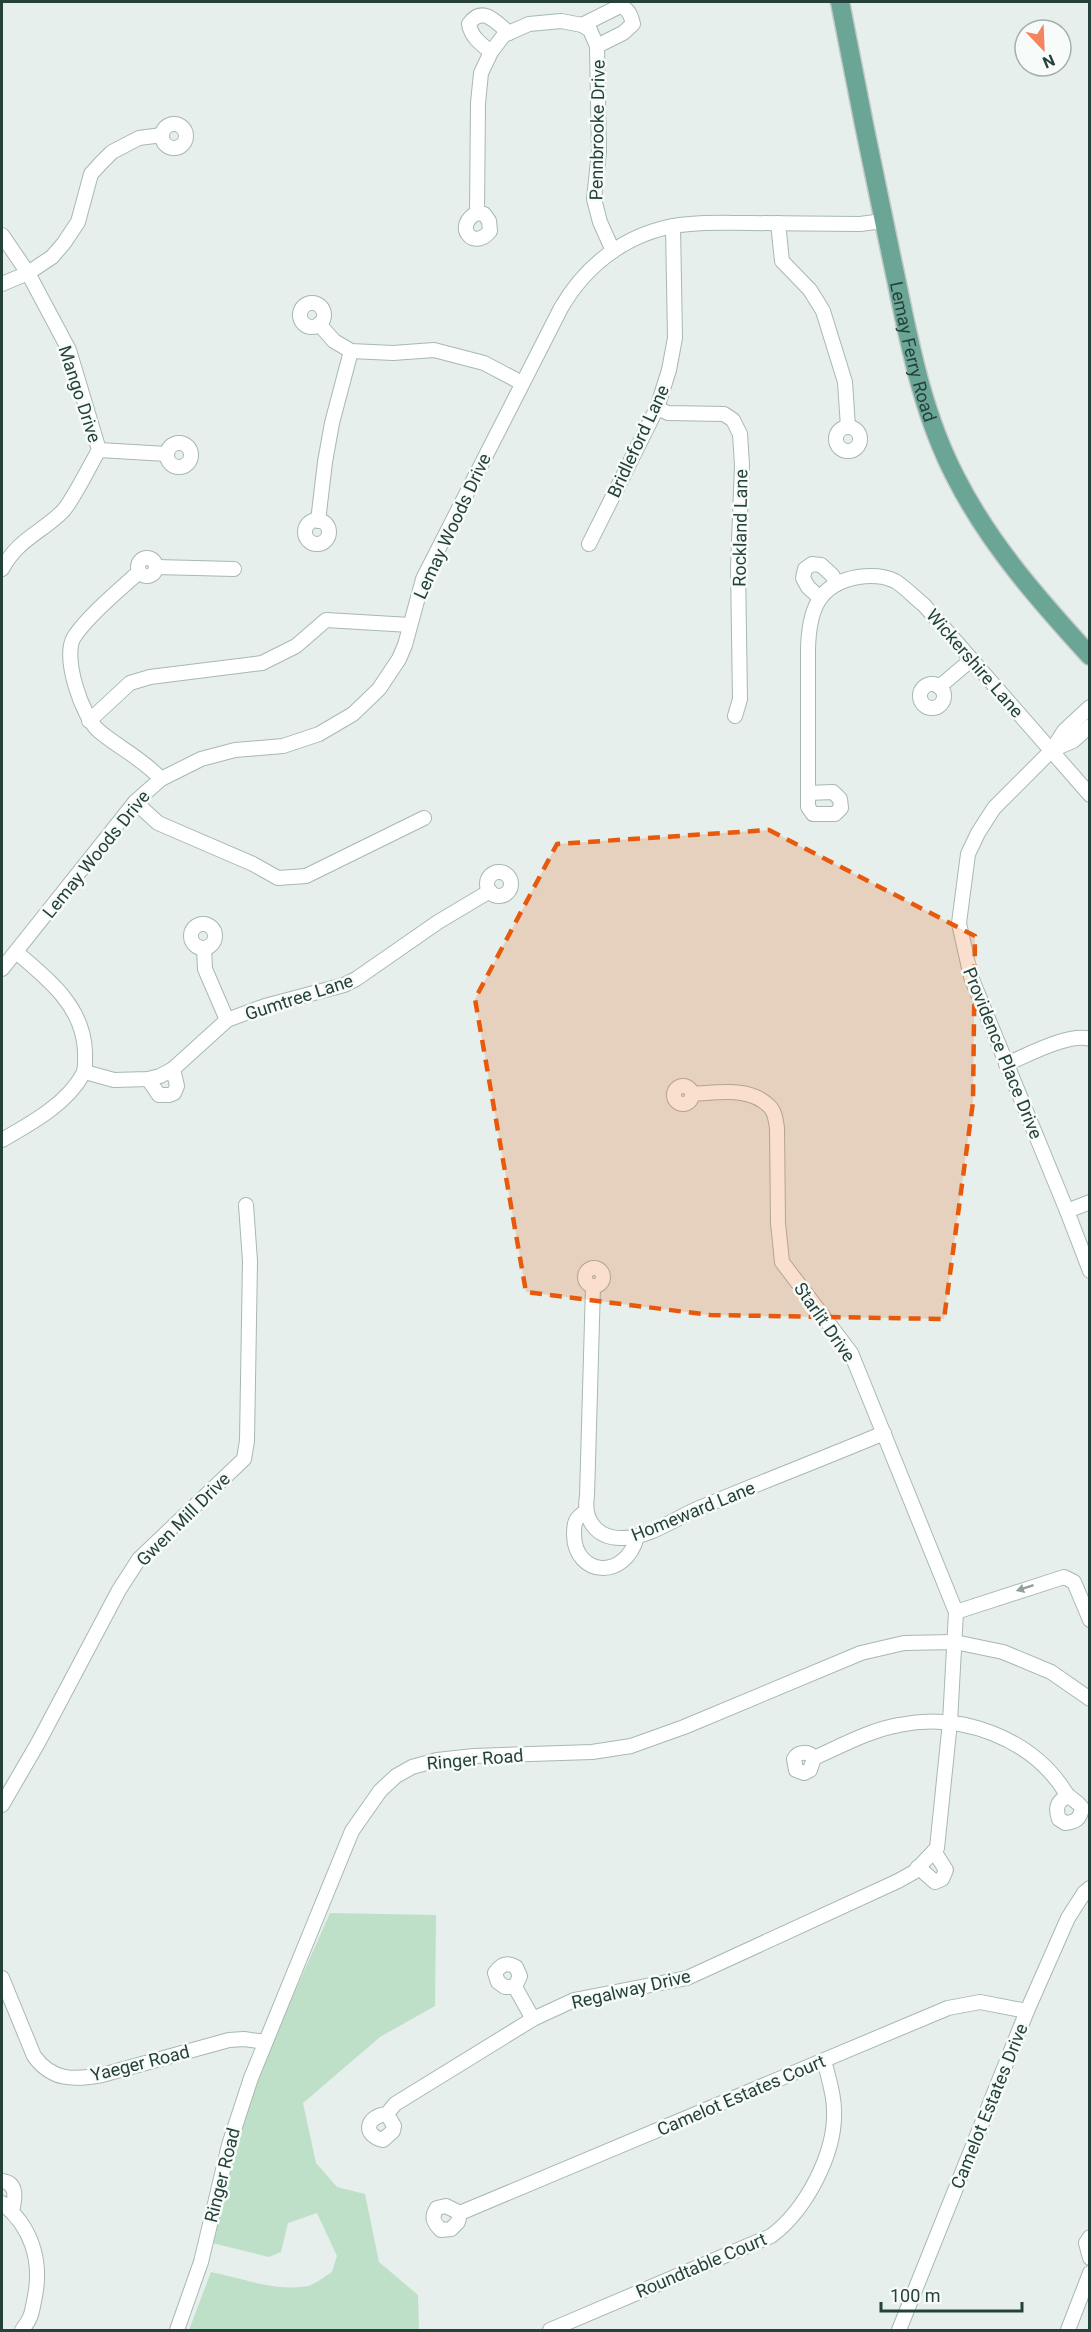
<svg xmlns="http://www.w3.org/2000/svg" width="1091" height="2332" viewBox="0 0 1091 2332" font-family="Roboto,sans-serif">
  <rect width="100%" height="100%" fill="#e6efeb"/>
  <path fill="#bfe0c8" d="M330,1913L436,1915L435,2006L380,2037L303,2103L316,2163L337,2187L365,2194L379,2262L418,2295L419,2330H189L211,2272C243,2278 274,2292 308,2286C316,2284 325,2276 332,2272L337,2256L317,2213L288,2223L281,2252L269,2257L212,2243L245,2119L268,2052Z"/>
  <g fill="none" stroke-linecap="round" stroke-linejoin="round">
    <defs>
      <g id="minor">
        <path d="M582,25L620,6C629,9 631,16 633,24L623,33L597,46"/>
        <path d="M491,52C481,44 471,37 469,24C482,5 496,22 509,33"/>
        <circle cx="174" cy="136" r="12"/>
        <path d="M477,213C453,225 473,252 490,231L489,221L484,214L477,213L478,103L481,73L491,52L504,35L529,24L561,21L582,25L590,30L597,46L599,152L594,199L600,222L613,251"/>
        <path d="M778,223L782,261L810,290L823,311L845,382L848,427"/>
        <path d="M2,235L28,273L69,350L99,450C90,465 73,500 63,511C41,533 18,539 2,569"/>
        <path d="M2,284L28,273L52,257L64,243L78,222L91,174L101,163L112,152L139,138L162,135"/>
        <circle cx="312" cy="315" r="12"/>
        <path d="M319,324L334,341L351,351L393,353L434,350L484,363L522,383"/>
        <path d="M657,408L668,413L724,414L733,420L740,434L742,465L738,568L740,699L735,716"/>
        <circle cx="848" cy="439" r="12"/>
        <circle cx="179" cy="455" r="12"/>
        <path d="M99,450L167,454"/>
        <circle cx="317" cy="532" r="12"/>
        <path d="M318,521L325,462L332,423L351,351"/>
        <path d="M589,544L657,408L669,370L675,338L673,226"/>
        <circle cx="147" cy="567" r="9"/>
        <path d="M156,567L234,569"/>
        <path d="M139,572C120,589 88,616 74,637C62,657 82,717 99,731C119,748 143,759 161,779"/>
        <path d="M820,598L808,587L803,578L805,569L812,564L821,565L832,575L837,584"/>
        <circle cx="932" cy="696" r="12"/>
        <path d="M939,687L971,660"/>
        <path d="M1090,707L1064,731L1052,750L994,808L978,833L968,854L959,923L971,977L1067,1211L1090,1271"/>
        <path d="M89,721L130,683L150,677L262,663L296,646L326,620L410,625"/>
        <path d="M1052,750L1073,741L1090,726"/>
        <path d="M808,793L833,792L840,799L841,808L835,814H813L808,807V649C809,612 817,584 858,577C871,575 883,575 895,581C905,587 915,598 924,605L1090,795"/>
        <path d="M135,802L158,823L253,864L278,878L306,876L424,818"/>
        <circle cx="499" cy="884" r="12"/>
        <circle cx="203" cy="936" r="12"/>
        <path d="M204,948L205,969L227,1020"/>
        <path d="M2,969L135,802L161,779L201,759L235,750L283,746L319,734L353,714L379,689L399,659L405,645L423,579L561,308C588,261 634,228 690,224C710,222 730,223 750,223C787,223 823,224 860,224L883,221"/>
        <path d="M1006,1064C1026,1056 1070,1032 1090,1039"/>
        <path d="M85,1072L114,1080L148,1079L160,1076L173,1069L227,1020L265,1006L344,985L356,979L438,922L490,891"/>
        <path d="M148,1079L159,1095H169L174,1093L177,1086L173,1069"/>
        <circle cx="683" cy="1095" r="9"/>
        <path d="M2,1140C30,1124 67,1104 83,1074C86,1068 85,1058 85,1051C83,1006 48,979 16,952"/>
        <path d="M1067,1211L1090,1202"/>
        <circle cx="594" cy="1277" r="9"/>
        <path d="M593,1286L587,1496C583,1519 596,1538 621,1538C647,1539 674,1519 697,1509C759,1483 822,1459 884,1433"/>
        <path d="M586,1511C583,1514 577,1517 576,1521C574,1524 574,1531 574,1535C575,1576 625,1581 637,1537"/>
        <path d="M956,1612L1064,1577L1074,1582L1090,1620"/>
        <path d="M814,1758L810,1770L804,1773L796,1770L794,1759C798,1751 809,1751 814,1758C841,1746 870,1730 899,1725C961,1712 1032,1738 1066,1793C1070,1799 1078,1801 1082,1808C1080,1819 1076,1822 1065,1823L1059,1819C1055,1808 1057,1801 1068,1796"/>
        <path d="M2,1805L38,1743L119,1590L139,1559L244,1459L247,1441L250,1261L246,1205"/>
        <path d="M918,1867L935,1882L942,1879L946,1870L934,1851"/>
        <path d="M2,1978L34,2056C52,2081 74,2080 102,2075L229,2040L244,2039L265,2042"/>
        <path d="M515,1987H505L498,1982L495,1973C501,1964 507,1962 516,1967L520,1976L515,1987L533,2019"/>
        <path d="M387,2114L394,2126L393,2131L383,2140C362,2135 366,2116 387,2114L395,2104L533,2019L574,2000L687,1978L898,1881L914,1872L937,1848L950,1722L956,1612L851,1353L782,1262L778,1223L777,1128C776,1121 775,1111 769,1106C749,1086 718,1093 692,1094"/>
        <path d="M2,2181C18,2183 15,2199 12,2211"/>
        <path d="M2,2203C31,2226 42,2260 35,2296C32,2311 32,2318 22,2330"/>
        <path d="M460,2213L458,2222L451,2229L441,2230C433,2222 431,2217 437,2208L446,2206L460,2213L948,2008L980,2002L1027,2011"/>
        <path d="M1090,2237L1086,2243L1090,2258"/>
        <path d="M177,2330L201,2262L229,2145L251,2078L352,1831L380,1791L396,1776L412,1767L437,1760L474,1756L592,1752L631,1746L684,1727L861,1653L904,1643L955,1642L1003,1652L1051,1672L1090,1699"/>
        <path d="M550,2330L771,2236C806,2210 836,2153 834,2110C834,2093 828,2077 824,2060"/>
        <path d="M899,2330L1027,2011L1068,1918L1084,1893L1090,1888"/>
        <path d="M1068,2330L1090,2273"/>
      </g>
      <g id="major">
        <path id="s1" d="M840,2C857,91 875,180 894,269C909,341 922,413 956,478C990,545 1040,601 1090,656"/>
      </g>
    </defs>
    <use href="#minor" stroke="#a8b8b2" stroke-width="16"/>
    <use href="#major" stroke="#c2cac8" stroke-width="21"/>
    <use href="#minor" stroke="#fff" stroke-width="14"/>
    <use href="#major" stroke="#6aa596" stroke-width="18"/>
  </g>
  <defs><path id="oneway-solid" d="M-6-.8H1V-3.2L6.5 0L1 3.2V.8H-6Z" transform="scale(1.5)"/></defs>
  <use fill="#92a09c" href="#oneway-solid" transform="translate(1025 1588) rotate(162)"/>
  <path fill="#e8590c" fill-opacity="0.2" stroke="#e8590c" stroke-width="4.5" stroke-dasharray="12 8" stroke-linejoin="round" d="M769,830L975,936L973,1102L944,1319L710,1315L526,1292L475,999L557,844Z"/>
  <g text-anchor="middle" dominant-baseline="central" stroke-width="5" stroke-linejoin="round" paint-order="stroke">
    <g font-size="18" fill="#24423a" stroke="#f7fbf9">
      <text transform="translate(597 130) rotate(-89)">Pennbrooke Drive</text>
      <text stroke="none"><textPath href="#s1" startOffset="357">Lemay Ferry Road</textPath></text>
      <text transform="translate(80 394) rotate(72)">Mango Drive</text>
      <text transform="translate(638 441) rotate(-65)">Bridleford Lane</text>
      <text transform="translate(452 526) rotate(-65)">Lemay Woods Drive</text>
      <text transform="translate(740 528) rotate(-89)">Rockland Lane</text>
      <text transform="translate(975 663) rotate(49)">Wickershire Lane</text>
      <text transform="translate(96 854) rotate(-51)">Lemay Woods Drive</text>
      <text transform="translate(299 997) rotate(-18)">Gumtree Lane</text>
      <text transform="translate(1003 1053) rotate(68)">Providence Place Drive</text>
      <text transform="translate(825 1322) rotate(55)">Starlit Drive</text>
      <text transform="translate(693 1511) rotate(-22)">Homeward Lane</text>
      <text transform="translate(183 1519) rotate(-45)">Gwen Mill Drive</text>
      <text transform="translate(475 1759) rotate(-5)">Ringer Road</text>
      <text transform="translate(631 1989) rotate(-13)">Regalway Drive</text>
      <text transform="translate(140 2063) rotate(-14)">Yaeger Road</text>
      <text transform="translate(741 2095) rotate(-23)">Camelot Estates Court</text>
      <text transform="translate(989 2106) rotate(-68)">Camelot Estates Drive</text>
      <text transform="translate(222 2175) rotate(-76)">Ringer Road</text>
      <text transform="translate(701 2265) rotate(-23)">Roundtable Court</text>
    </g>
  </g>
  <rect width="1091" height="2332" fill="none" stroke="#24423a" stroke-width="6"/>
  <g transform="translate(1043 48) rotate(157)"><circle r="28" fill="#f7fbf9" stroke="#a3b1ad" stroke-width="1.5"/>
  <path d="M0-4.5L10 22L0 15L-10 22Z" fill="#f4845f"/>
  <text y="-9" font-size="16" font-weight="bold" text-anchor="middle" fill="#24423a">N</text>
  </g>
  <path d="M881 2302v9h141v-9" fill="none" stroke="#24423a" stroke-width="3"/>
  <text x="890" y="2302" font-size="18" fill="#24423a" stroke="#f7fbf9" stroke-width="4.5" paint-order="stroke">100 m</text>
</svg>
